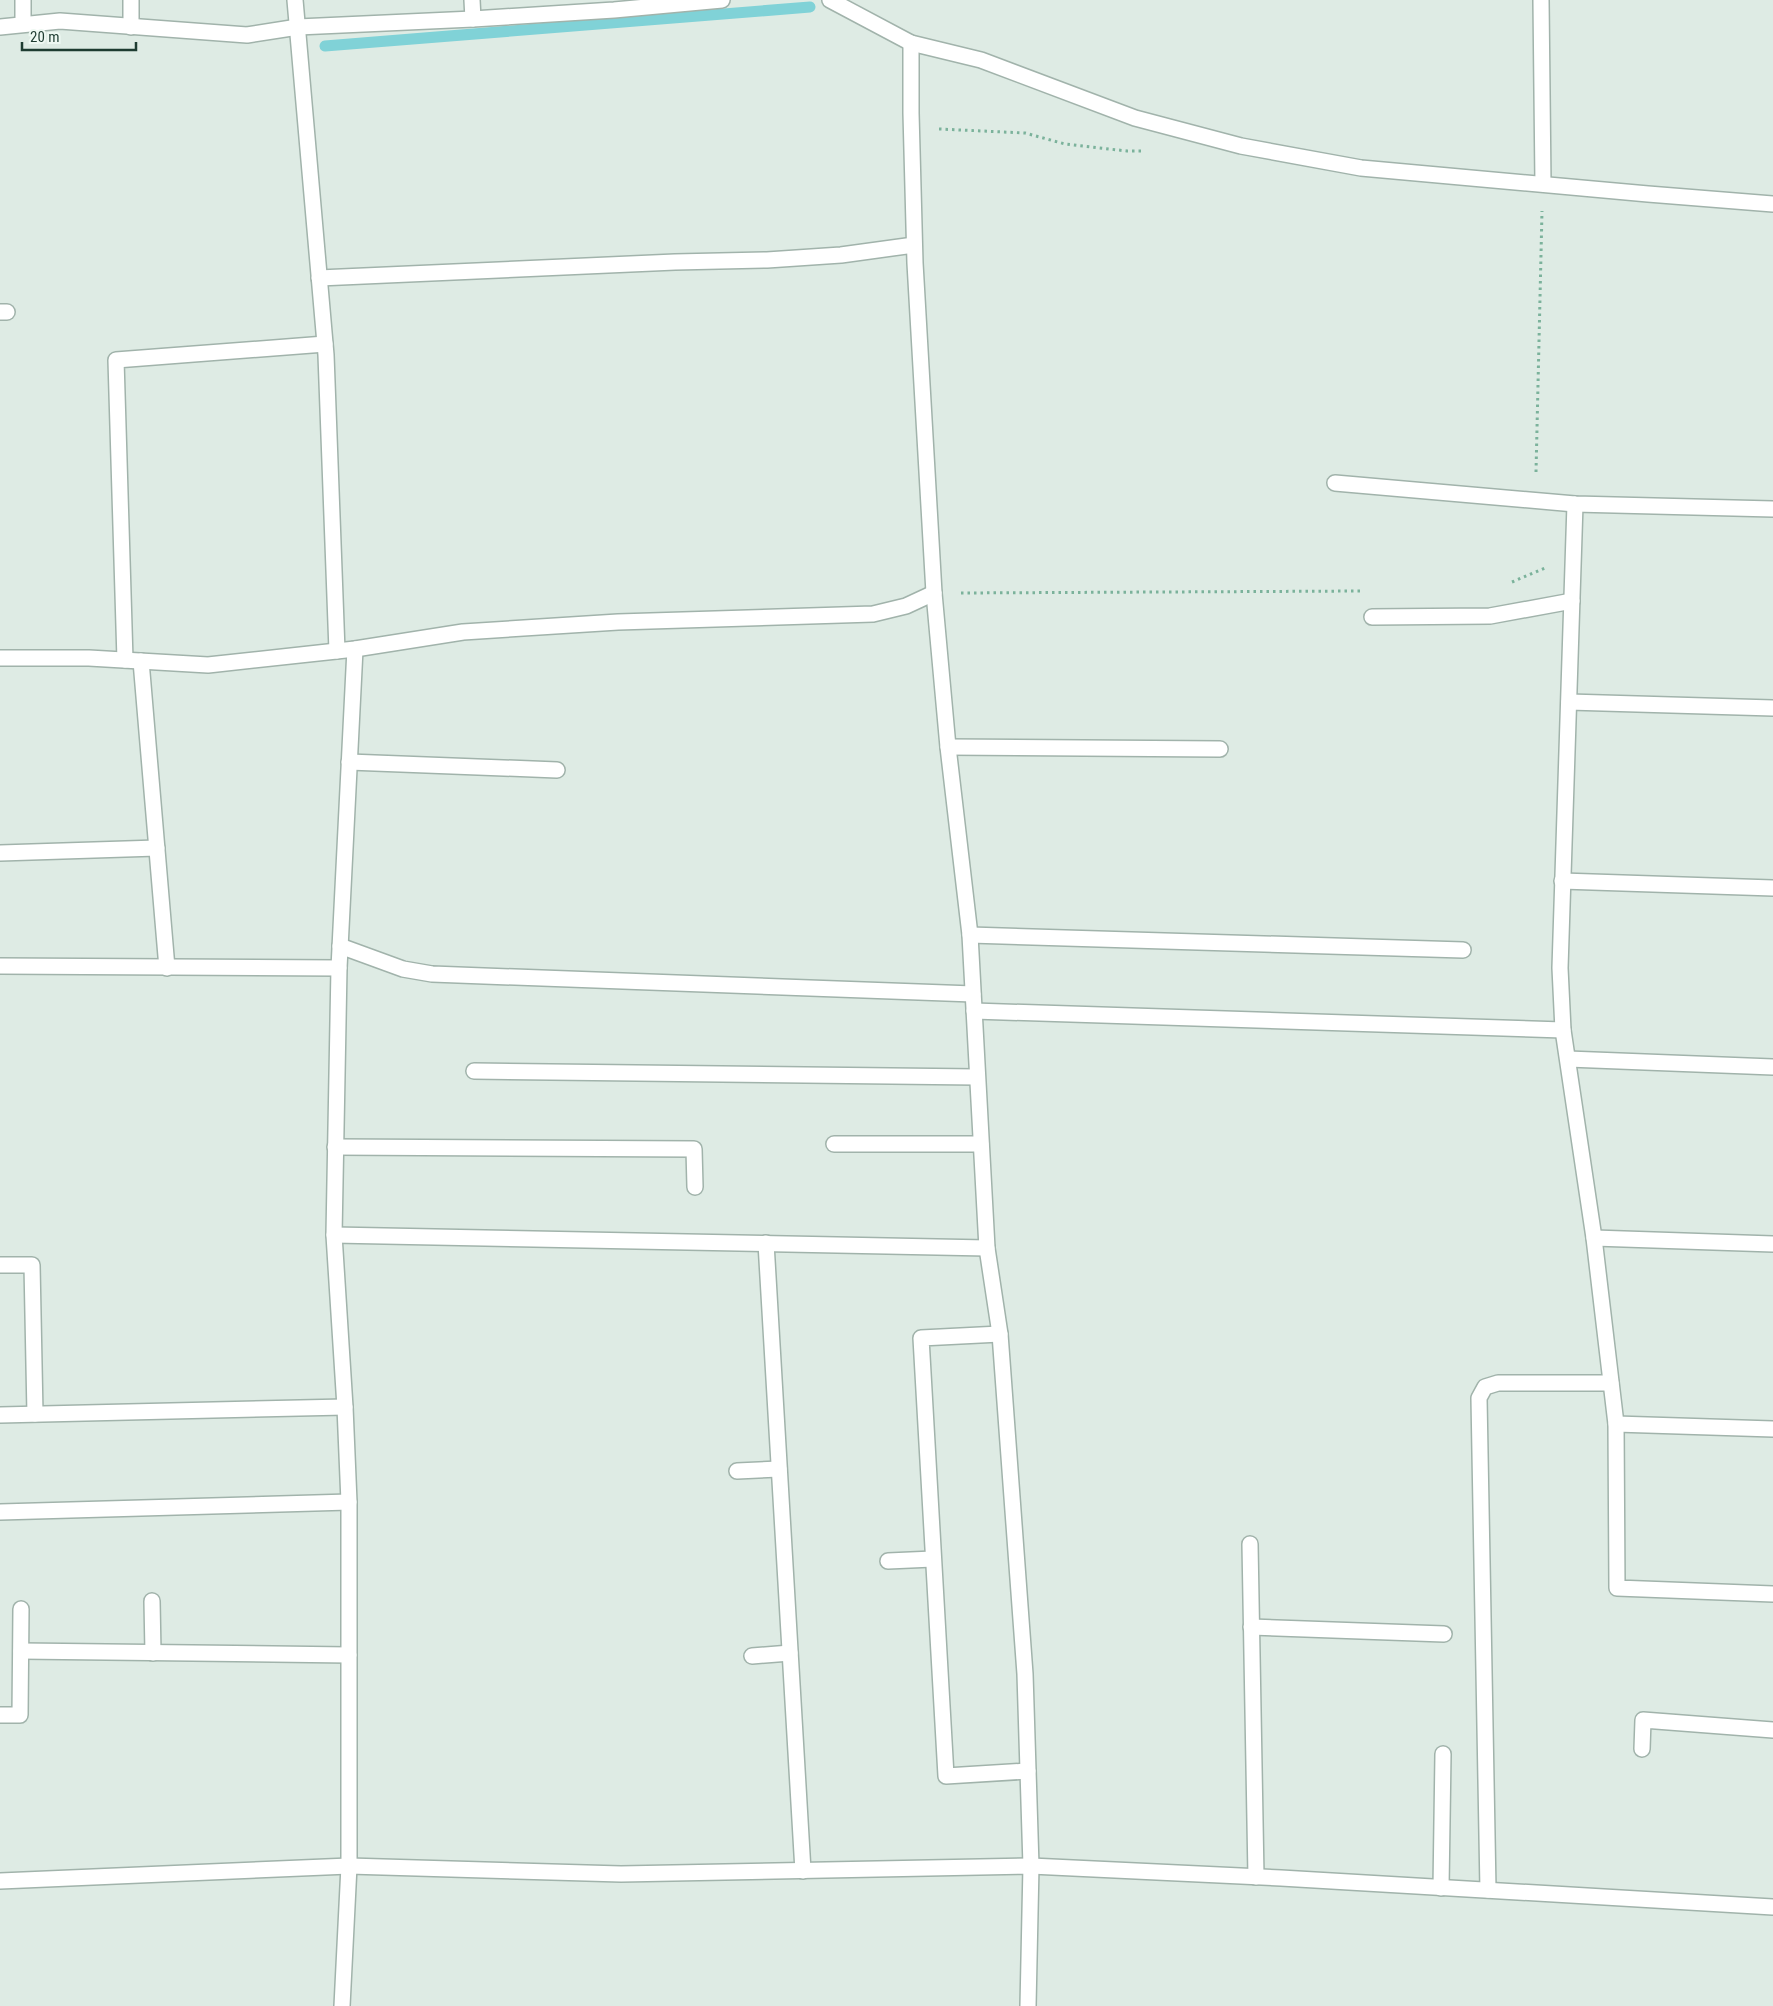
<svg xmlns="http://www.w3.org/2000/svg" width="1773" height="2006" viewBox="0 0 1773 2006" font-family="'Roboto Condensed',sans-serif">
  <rect width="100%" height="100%" fill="#deebe4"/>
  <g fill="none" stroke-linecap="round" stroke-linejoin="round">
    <path stroke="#80d2d7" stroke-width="11" d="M325,46L810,7"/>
    <defs>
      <g id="minor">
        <path d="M23,0V24"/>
        <path d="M131,0V27"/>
        <path d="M295,0L326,355L337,651"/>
        <path d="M472,0L473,19"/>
        <path d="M830,0L911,43L981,60L1135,118L1241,146L1361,168L1648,194L1773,204"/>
        <path d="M1541,0L1543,184"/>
        <path d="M0,27L60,21L247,35L298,27L473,19L614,10L722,0"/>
        <path d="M911,43V113L915,263L934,593L948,747L970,935L987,1248L1000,1334L1025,1674L1031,1866L1028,2006"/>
        <path d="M319,278L675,262L767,260L841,255L914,245"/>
        <path d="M0,312H7"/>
        <path d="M1335,483L1575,504L1773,509"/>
        <path d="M1575,504L1560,968L1563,1030L1594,1238L1616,1424L1617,1588L1773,1594"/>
        <path d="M1372,617L1490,616L1572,601"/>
        <path d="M0,658H89L208,665L355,649L463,632L618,622L873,614L906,606L934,593"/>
        <path d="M125,660L116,360L325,344"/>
        <path d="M141,661L167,968"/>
        <path d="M1569,702L1773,708"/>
        <path d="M948,747L1220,749"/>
        <path d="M349,762L557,770"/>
        <path d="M0,853L157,848"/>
        <path d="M1562,881L1773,888"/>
        <path d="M970,935L1463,950"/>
        <path d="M340,946L403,969L432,974L973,994"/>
        <path d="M0,966L339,968"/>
        <path d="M974,1011L1563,1030"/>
        <path d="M1568,1059L1773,1067"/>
        <path d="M474,1071L977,1077"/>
        <path d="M834,1144H981"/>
        <path d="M335,1147L694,1149L695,1187"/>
        <path d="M334,1235L987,1248"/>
        <path d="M1594,1238L1773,1244"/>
        <path d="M766,1243L803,1871"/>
        <path d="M0,1265H32L35,1414"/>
        <path d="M1000,1334L921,1338L946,1776L1028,1771"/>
        <path d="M0,1415L345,1407"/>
        <path d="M1616,1424L1773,1429"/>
        <path d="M737,1471L779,1469"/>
        <path d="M0,1512L349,1502"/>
        <path d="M1250,1544L1256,1877"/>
        <path d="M888,1561L933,1559"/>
        <path d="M152,1601L153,1653"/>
        <path d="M1251,1627L1444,1634"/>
        <path d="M21,1651L349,1655"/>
        <path d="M752,1656L790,1653"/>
        <path d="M0,1715H20L21,1609"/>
        <path d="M1642,1749L1643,1720L1773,1730"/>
        <path d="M0,1881L349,1866L621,1874L1031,1866L1281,1878L1773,1907"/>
        <path d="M1441,1888L1443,1754"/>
        <path d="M1488,1890L1479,1398L1485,1387L1498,1383H1611"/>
        <path d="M342,2006L349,1866V1502L345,1407L334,1235L339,968L355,649"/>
      </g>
    </defs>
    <use href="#minor" stroke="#a1b3ab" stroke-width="18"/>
    <g stroke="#7bb29b" stroke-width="3" stroke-dasharray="2.5 4" stroke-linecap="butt">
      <path d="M939,129L1025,133L1065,144L1127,151H1144"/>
      <path d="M1536,472L1542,211"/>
      <path d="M1512,582L1545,568"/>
      <path d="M961,593L1362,591"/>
    </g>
    <use href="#minor" stroke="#fff" stroke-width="15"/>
  </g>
  <path d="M22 42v8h114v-8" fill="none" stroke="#1e3c31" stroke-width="2.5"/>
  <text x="30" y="42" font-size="15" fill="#1e3c31" stroke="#eef8f2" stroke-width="4" paint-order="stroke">20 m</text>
</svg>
